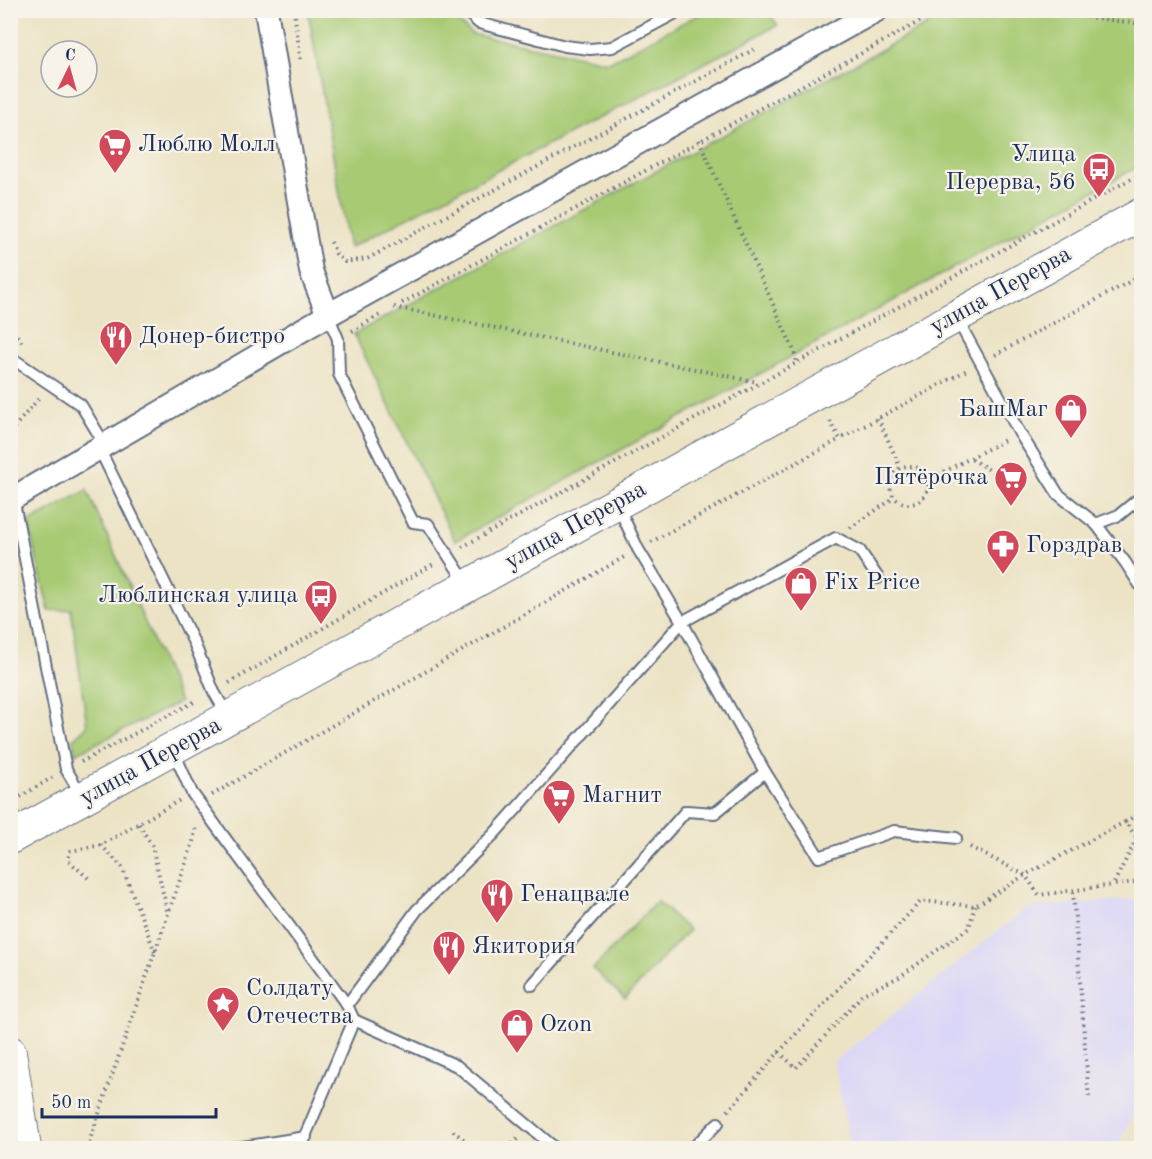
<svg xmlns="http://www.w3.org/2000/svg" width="1152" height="1159" viewBox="0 0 1152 1159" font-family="'Old Standard TT',serif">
  <rect width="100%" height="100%" fill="#f7f3e8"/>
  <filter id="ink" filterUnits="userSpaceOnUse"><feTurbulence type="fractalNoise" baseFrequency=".0167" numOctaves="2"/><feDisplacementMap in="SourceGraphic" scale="12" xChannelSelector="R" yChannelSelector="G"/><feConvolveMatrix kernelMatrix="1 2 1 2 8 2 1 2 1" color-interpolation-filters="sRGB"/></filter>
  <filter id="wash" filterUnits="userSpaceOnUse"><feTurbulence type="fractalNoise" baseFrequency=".008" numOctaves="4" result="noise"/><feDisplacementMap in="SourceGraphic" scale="24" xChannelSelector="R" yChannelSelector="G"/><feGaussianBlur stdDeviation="1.35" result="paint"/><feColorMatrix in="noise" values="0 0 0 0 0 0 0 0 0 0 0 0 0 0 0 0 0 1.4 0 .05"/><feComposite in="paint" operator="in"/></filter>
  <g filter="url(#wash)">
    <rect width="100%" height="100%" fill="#ece3c5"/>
    <path fill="#dad6f7" d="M1141,899V1098L1117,1148H851L834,1061L1028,907Z"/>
    <g fill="#a7ca73" stroke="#617c68" stroke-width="1.5">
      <path d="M308,11H446L472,34L609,62L705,11H767L778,25L349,248Z"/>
      <path d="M953,11H1141V165L455,541L354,334Z"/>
      <path d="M87,490L180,702L75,754L73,739L87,726L71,609L49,611L28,523Z"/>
      <path d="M657,901L689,930L625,999L593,969Z"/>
    </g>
  </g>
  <g filter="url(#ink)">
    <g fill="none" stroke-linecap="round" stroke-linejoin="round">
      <defs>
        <g id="lane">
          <path d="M465,10L479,23L565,46L590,49L612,47L681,10"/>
          <path d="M328,315L338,339L339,374L413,522L428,524L466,583"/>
          <path d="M957,319L1019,432L1058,494L1096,524L1125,562L1142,588"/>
          <path d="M10,357L81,405L105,445"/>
          <path d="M99,448L195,645L214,692L228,716"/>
          <path d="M10,482L66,769L82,796"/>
          <path d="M1096,524L1119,515L1142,496"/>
          <path d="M878,578L860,551L836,538L682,622L765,772L819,857L894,831L956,838"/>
          <path d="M173,750L192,793L347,1005L354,1020L300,1148"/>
          <path d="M532,985L686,811L715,813L765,772"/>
          <path d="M347,1005L417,910L494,834L682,622L638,549L618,506"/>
          <path d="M354,1020L457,1066L555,1148"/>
          <path d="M236,1148L306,1137"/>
          <path d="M693,1148L718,1123"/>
        </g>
        <g id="street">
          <path d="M266,10L311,271L328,315"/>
          <path d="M10,500L328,315L877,10"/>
        </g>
        <g id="secondary">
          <path d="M10,838L1142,214"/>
          <path d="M10,1052L25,1148"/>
        </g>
      </defs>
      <use href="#lane" stroke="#646e82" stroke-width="14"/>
      <use href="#street" stroke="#646e82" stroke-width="26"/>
      <use href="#secondary" stroke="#646e82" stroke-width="34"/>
      <g stroke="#646e82" stroke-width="4" stroke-dasharray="1.5 4.5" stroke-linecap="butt">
        <path d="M294,10L301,63"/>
        <path d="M1033,10L1142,24"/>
        <path d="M699,140L795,353L796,362"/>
        <path d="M331,242L336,254L345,262L367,259L757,48"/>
        <path d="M402,303L941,10"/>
        <path d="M394,307L757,382"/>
        <path d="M10,326L23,344"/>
        <path d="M352,331L380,315"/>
        <path d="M995,355L1142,275"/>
        <path d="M878,418L900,467"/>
        <path d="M830,421L840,439L967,370"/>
        <path d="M10,432L41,396"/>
        <path d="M972,459L1021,490"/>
        <circle cx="909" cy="485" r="19"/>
        <path d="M928,480L1005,440"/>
        <path d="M850,528L894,498"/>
        <path d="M651,542L840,439"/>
        <path d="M462,547L1142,173"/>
        <path d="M229,683L435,563"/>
        <path d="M81,762L196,701"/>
        <path d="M212,795L624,557"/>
        <path d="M10,803L53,777"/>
        <path d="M1142,812L1125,822L1142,844"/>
        <path d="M139,824L152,846L168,914"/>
        <path d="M1142,837L1137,838L1113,885L1142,881"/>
        <path d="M101,845L122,867L155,952"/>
        <path d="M970,847L1025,875L1039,895L1113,885"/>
        <path d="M88,878L68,860L70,851L101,845L180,800"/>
        <path d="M1073,892L1089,1099"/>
        <path d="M779,1052L796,1068L863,994L899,977L969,928L975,906"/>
        <path d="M728,1111L779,1052L921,901L975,906L1025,875L1125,822"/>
        <path d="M453,1131L475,1148"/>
        <path d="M87,1148L193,842L196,825"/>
        <path d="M491,1148L495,1146L509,1148"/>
        <path d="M508,1148L519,1138"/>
      </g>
      <use href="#lane" stroke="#fff" stroke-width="10"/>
      <use href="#street" stroke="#fff" stroke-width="22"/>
      <use href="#secondary" stroke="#fff" stroke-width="32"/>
    </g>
  </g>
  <defs>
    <symbol id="supermarket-pin" viewBox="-11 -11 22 30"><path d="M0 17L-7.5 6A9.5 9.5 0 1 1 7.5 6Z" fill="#d1495b" stroke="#f7f3e8"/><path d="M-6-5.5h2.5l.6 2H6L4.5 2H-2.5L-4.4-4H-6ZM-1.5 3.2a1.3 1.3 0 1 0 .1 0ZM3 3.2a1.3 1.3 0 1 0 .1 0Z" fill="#fff"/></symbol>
    <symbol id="bus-pin" viewBox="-11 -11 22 30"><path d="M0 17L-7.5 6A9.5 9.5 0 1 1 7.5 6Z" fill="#d1495b" stroke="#f7f3e8"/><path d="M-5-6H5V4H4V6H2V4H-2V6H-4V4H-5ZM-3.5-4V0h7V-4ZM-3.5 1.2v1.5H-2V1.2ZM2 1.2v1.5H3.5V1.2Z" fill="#fff"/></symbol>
    <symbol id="restaurant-pin" viewBox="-11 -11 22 30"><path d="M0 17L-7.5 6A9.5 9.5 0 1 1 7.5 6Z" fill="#d1495b" stroke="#f7f3e8"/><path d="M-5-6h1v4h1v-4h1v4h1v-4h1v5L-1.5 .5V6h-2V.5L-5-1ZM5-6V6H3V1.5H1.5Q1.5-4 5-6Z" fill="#fff"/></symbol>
    <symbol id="shop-pin" viewBox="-11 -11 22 30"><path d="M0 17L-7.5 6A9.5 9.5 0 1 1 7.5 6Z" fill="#d1495b" stroke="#f7f3e8"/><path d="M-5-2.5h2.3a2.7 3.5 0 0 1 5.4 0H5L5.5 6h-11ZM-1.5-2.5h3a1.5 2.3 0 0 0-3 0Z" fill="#fff"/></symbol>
    <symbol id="pharmacy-pin" viewBox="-11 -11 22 30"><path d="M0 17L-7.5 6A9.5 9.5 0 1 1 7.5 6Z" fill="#d1495b" stroke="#f7f3e8"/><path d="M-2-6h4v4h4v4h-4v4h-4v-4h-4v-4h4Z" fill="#fff"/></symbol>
    <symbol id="sight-pin" viewBox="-11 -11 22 30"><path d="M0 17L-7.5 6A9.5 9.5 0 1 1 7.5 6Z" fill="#d1495b" stroke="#f7f3e8"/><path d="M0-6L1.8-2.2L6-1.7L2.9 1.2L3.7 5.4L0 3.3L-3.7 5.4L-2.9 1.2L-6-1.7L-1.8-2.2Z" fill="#fff"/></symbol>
  </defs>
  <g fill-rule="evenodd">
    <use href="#supermarket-pin" x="96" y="126" width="38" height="52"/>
    <use href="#bus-pin" x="1080" y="150" width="38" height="52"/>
    <use href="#restaurant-pin" x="97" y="318" width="38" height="52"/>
    <use href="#shop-pin" x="1052" y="391" width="38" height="52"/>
    <use href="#supermarket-pin" x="992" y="459" width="38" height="52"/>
    <use href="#pharmacy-pin" x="984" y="527" width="38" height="52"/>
    <use href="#shop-pin" x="782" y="564" width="38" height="52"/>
    <use href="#bus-pin" x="302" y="577" width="38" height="52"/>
    <use href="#supermarket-pin" x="540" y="777" width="38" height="52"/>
    <use href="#restaurant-pin" x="478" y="876" width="38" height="52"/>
    <use href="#restaurant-pin" x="430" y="928" width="38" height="52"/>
    <use href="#sight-pin" x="204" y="984" width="38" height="52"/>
    <use href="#shop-pin" x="498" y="1006" width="38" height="52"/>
  </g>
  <g text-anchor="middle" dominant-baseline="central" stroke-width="4.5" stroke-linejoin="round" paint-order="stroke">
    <g font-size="24" fill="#1b2f5e" stroke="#f7f3e8" text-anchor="start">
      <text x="138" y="145">Люблю Молл</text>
      <text x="1076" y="155" text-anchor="end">Улица<tspan x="1076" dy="28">Перерва, 56</tspan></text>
      <text x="139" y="337">Донер-бистро</text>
      <text x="1048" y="410" text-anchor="end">БашМаг</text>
      <text x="988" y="478" text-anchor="end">Пятёрочка</text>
      <text x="1026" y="546">Горздрав</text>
      <text x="824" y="583">Fix Price</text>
      <text x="298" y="596" text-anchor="end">Люблинская улица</text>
      <text x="582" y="796">Магнит</text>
      <text x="520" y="895">Генацвале</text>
      <text x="472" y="947">Якитория</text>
      <text x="246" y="989">Солдату<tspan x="246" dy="28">Отечества</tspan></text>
      <text x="540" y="1025">Ozon</text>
    </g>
    <g font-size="24" fill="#1b2f5e" stroke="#f7f3e8">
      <text transform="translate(1001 291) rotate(-29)">улица Перерва</text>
      <text transform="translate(576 526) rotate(-29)">улица Перерва</text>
      <text transform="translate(151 762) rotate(-29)">улица Перерва</text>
    </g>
  </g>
  <rect width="1152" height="1159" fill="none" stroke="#f7f3e8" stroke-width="36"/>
  <g transform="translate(69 69) rotate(5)"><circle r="28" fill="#f7f3e8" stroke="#9fa5b1" stroke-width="1.5"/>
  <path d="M0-4.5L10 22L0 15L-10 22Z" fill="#d1495b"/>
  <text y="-9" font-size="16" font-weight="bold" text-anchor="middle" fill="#1b2f5e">С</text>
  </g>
  <path d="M42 1108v9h174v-9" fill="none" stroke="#1b2f5e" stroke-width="3"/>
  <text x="51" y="1108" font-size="18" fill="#1b2f5e" stroke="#f7f3e8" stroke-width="4.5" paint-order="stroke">50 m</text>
</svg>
